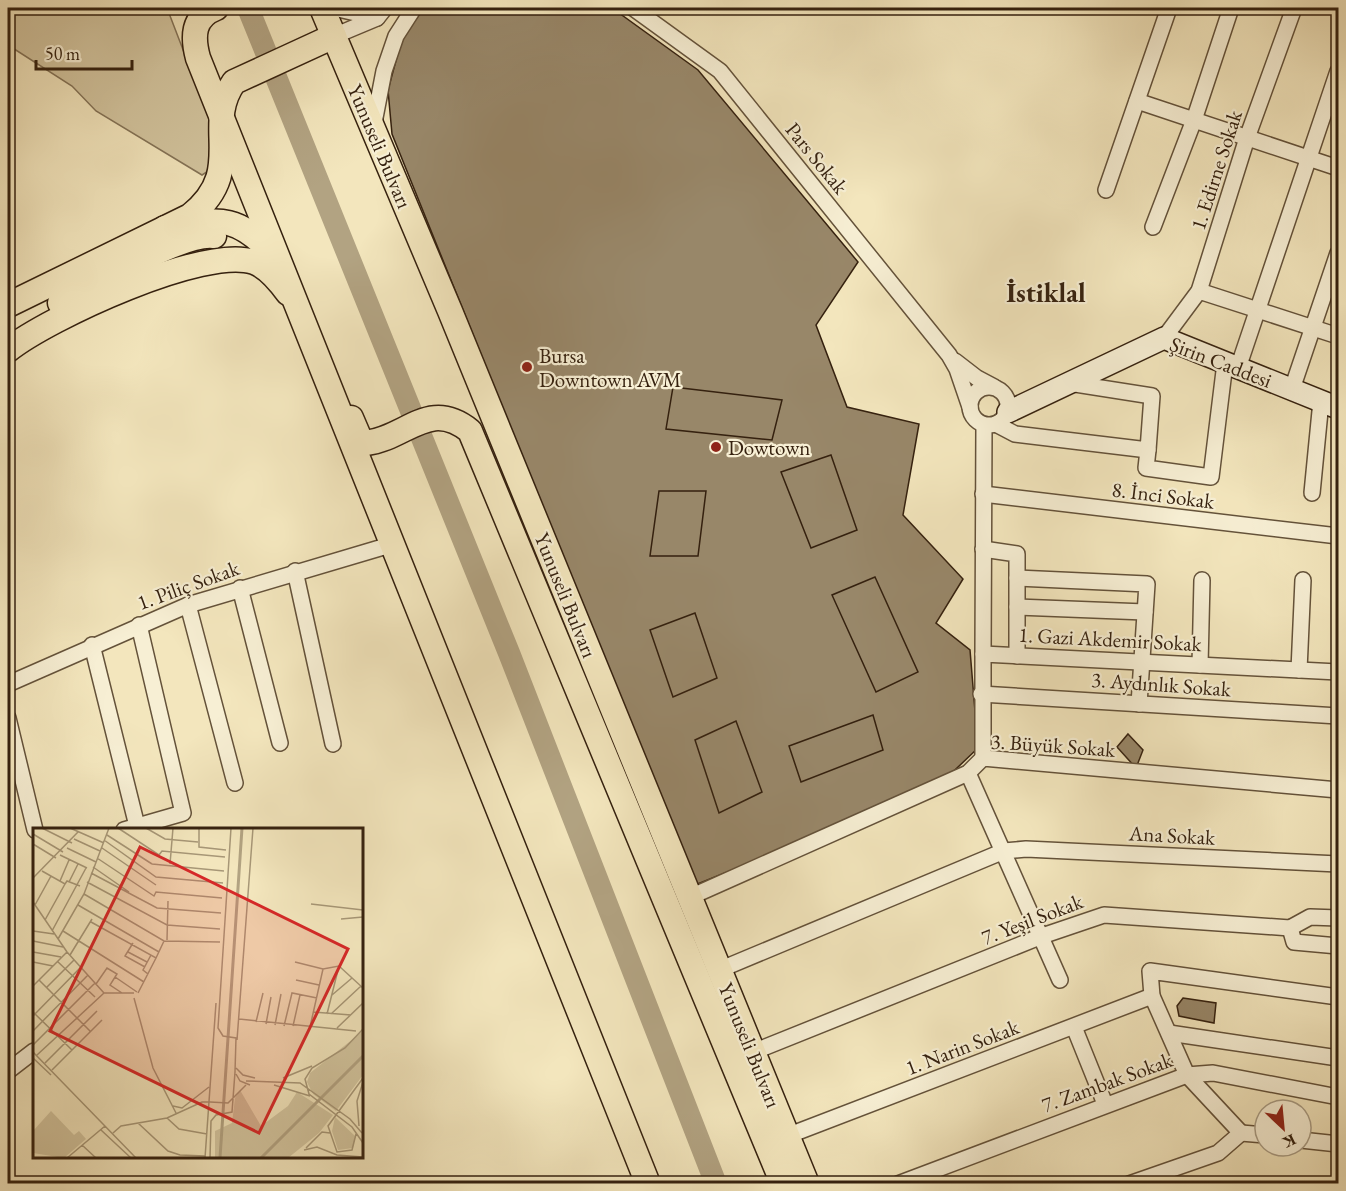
<svg xmlns="http://www.w3.org/2000/svg" width="1346" height="1191" viewBox="0 0 1346 1191" font-family="'EB Garamond',serif">
  <rect width="100%" height="100%" fill="#f3e6bd"/>
  <filter id="stains"><feTurbulence type="fractalNoise" baseFrequency=".00333" numOctaves="4"/><feColorMatrix values="0 0 0 0 .2 0 0 0 0 .09 0 0 0 0 .02 0 0 0 .5 -.17"/></filter>
  <radialGradient id="worn" r=".72"><stop offset=".6" stop-color="#630" stop-opacity="0"/><stop offset="1" stop-color="#630" stop-opacity=".3"/></radialGradient>
  <path fill="#d3c59f" stroke="#847357" stroke-width="1.5" d="M8,8H167L210,120V170L202,175L96,111L72,86L8,45Z"/>
  <g fill="none" stroke-linecap="round" stroke-linejoin="round">
    <path stroke="#b2a382" stroke-width="22" d="M248,8L509,653L716,1184"/>
  </g>
  <g fill="#988769" stroke="#35210f" stroke-width="1.5">
    <path d="M424,8H612L698,70L858,262L816,325L847,407L919,424L903,515L963,579L936,623L970,650L978,748L936,788L695,885L392,134L388,90L402,38Z"/>
    <path d="M673,387L782,400L772,440L666,429Z"/>
    <path d="M831,455L857,530L811,548L781,472Z"/>
    <path d="M659,491H706L698,556H650Z"/>
    <path d="M875,577L918,672L876,692L832,595Z"/>
    <path d="M695,613L717,678L673,697L650,630Z"/>
    <path d="M873,715L883,750L801,782L789,746Z"/>
    <path d="M736,721L762,792L719,813L695,740Z"/>
    <path d="M1128,734L1143,750L1136,768L1117,747Z"/>
    <path d="M1183,998L1216,1003L1214,1023L1179,1016L1177,1006Z"/>
  </g>
  <g fill="none" stroke-linecap="round" stroke-linejoin="round">
    <defs>
      <g id="street">
        <path d="M334,8L377,18"/>
        <path d="M633,8L720,71L949,355L957,369L970,407"/>
        <path d="M1337,8H1338"/>
        <path d="M334,36L377,18L385,8"/>
        <path d="M1137,101L1338,168"/>
        <path d="M373,128L384,71L396,36L414,8"/>
        <path d="M1106,190L1169,8"/>
        <path d="M1153,227L1194,120L1231,8"/>
        <path d="M1199,291L1338,336"/>
        <path d="M1164,338L1199,291L1247,138L1294,8"/>
        <path d="M955,361L977,378L994,387"/>
        <path d="M1238,368L1338,71"/>
        <circle cx="989" cy="406" r="19"/>
        <path d="M1292,389L1338,253"/>
        <path d="M996,424L1015,434L1148,450L1152,396L1069,383"/>
        <path d="M1148,450L1146,468L1211,477L1225,363"/>
        <path d="M1312,493L1321,401"/>
        <path d="M983,494L1338,536"/>
        <path d="M983,549L1017,554V656"/>
        <path d="M295,571L333,744"/>
        <path d="M1017,578L1147,584L1139,704"/>
        <path d="M240,588L280,743"/>
        <path d="M188,605L235,783"/>
        <path d="M1017,607L1145,612"/>
        <path d="M92,645L137,826"/>
        <path d="M983,654L984,425"/>
        <path d="M1200,665L1202,580"/>
        <path d="M1299,670L1303,580"/>
        <path d="M8,684L188,605L390,545"/>
        <path d="M981,694L1338,716"/>
        <path d="M8,718L35,830"/>
        <path d="M983,758V654L1338,672"/>
        <path d="M968,773L1060,980"/>
        <path d="M124,830L183,813L139,625"/>
        <path d="M688,898L968,773L983,758L1338,790"/>
        <path d="M1290,928L1294,942L1338,946"/>
        <path d="M719,970L1004,851L1026,849L1338,864"/>
        <path d="M1074,1027L1105,1104"/>
        <path d="M1169,1033L1338,1058"/>
        <path d="M753,1052L1042,936L1104,915L1290,928L1310,917L1338,918"/>
        <path d="M8,1071L34,1051"/>
        <path d="M1241,1133L1187,1075L1152,996L1150,971L1338,997"/>
        <path d="M1241,1133L1265,1135"/>
        <path d="M787,1136L1152,996"/>
        <path d="M1301,1140L1338,1144"/>
        <path d="M898,1184L1187,1075L1213,1073L1338,1097"/>
        <path d="M1129,1184L1218,1153L1241,1133"/>
      </g>
      <path id="secondary" d="M1008,412L1164,338L1338,408"/>
      <g id="primary">
        <path d="M216,8C193,17 192,36 198,58L648,1184"/>
        <path d="M322,8L450,311L807,1184"/>
        <path d="M165,228C219,220 232,212 273,253"/>
        <path d="M60,303C91,286 182,232 214,236"/>
        <path d="M8,305L190,216C248,170 202,127 234,82L334,36"/>
        <path d="M8,350C48,318 205,245 254,262C268,267 280,282 288,293"/>
        <path d="M351,418L360,439L366,443C407,438 429,398 470,431L783,1184"/>
      </g>
    </defs>
    <use href="#street" stroke="#64523a" stroke-width="18"/>
    <use href="#secondary" stroke="#35210f" stroke-width="24"/>
    <use href="#primary" stroke="#35210f" stroke-width="27"/>
    <use href="#street" stroke="#f7efd4" stroke-width="15"/>
    <use href="#secondary" stroke="#f7efd4" stroke-width="21"/>
    <use href="#primary" stroke="#f3e6bd" stroke-width="24"/>
  </g>
  <g fill="#8f2418" stroke="#f7efd4" stroke-width="2">
    <circle cx="527" cy="367" r="6"/>
    <circle cx="716" cy="447" r="6"/>
  </g>
  <g text-anchor="middle" dominant-baseline="central" stroke-width="4.5" stroke-linejoin="round" paint-order="stroke">
    <g font-size="21" fill="#35210f" stroke="#f7efd4">
      <text transform="translate(380 146) rotate(67)">Yunuseli Bulvarı</text>
      <text transform="translate(817 158) rotate(51)">Pars Sokak</text>
      <text transform="translate(1216 170) rotate(-72)">1. Edirne Sokak</text>
      <text transform="translate(1221 362) rotate(21)">Şirin Caddesi</text>
      <text transform="translate(1163 495) rotate(7)">8. İnci Sokak</text>
      <text transform="translate(188 585) rotate(-20)">1. Piliç Sokak</text>
      <text transform="translate(566 595) rotate(68)">Yunuseli Bulvarı</text>
      <text transform="translate(1110 639) rotate(3)">1. Gazi Akdemir Sokak</text>
      <text transform="translate(1161 684) rotate(4)">3. Aydınlık Sokak</text>
      <text transform="translate(1053 745) rotate(4)">3. Büyük Sokak</text>
      <text transform="translate(1172 835) rotate(3)">Ana Sokak</text>
      <text transform="translate(1032 919) rotate(-21)">7. Yeşil Sokak</text>
      <text transform="translate(750 1045) rotate(68)">Yunuseli Bulvarı</text>
      <text transform="translate(962 1047) rotate(-21)">1. Narin Sokak</text>
      <text transform="translate(1107 1082) rotate(-20)">7. Zambak Sokak</text>
    </g>
    <g font-size="21" fill="#35210f" stroke="#f7efd4" text-anchor="start">
      <text x="539" y="355">Bursa<tspan x="539" dy="24">Downtown AVM</tspan></text>
      <text x="728" y="447">Dowtown</text>
    </g>
    <g font-size="27" font-weight="bold" fill="#35210f" stroke="#f7efd4">
      <text x="1046" y="292">İstiklal</text>
    </g>
  </g>
  <g transform="translate(33 828)">
    <rect width="330" height="330" fill="#f3e6bd"/>
    <path d="M330,203V247L303,283L280,266L274,254L277,245ZM207,262L228,298L255,278L264,264L300,287L286,305L255,330H182V303L199,295L202,270ZM18,283L41,307L46,303L53,311L31,330L0,325V303ZM302,289L322,308L320,320L305,322L299,303Z" fill="#d3c59f"/>
    <path fill="none" stroke="#b2a382" stroke-width="3" d="M187,330L209,0M228,330L330,228"/>
    <path fill="none" stroke="#a79777" stroke-width="1.5" d="M9,0L39,15M37,0L71,15M85,0L126,27L129,23L192,29M113,0L132,11L165,14M166,0V19L193,22M0,6L30,24M74,7L119,36M41,11L67,23M71,12L123,49L190,55M0,16L23,30M34,20L63,34M69,20L123,57M27,27L54,40M64,30L121,68L123,64L189,70M119,36L191,43M137,36L140,0M60,39L96,64M9,43L32,56L34,53L47,58M58,45L124,80L188,85M0,50L45,4M27,53L36,32M36,54L45,36M54,54L134,97L187,101M51,66L131,113L187,114M0,74L34,124L71,165H101M278,76L330,82M2,77L18,48M45,77L126,124M308,91L330,89M12,92L32,56M58,94L123,130L131,113M0,103L21,106M19,103L53,40M30,103L111,154M25,111L51,66L76,0M134,112L135,73M0,113L30,119M100,115L92,128L112,139M0,124L28,129M95,124L114,134M37,127L59,91M24,133L62,169M0,134L20,138M262,134L290,141L306,138L330,160M115,146L110,142L118,127M6,152L57,203M263,152L286,157M63,156L74,140L84,146L82,149M0,158L34,124M13,160L41,132M89,165L77,157L82,149L104,164M105,165L123,130M299,167L319,150M101,170L120,240L143,285M0,184L39,222M280,184L318,187M294,186L306,138M298,186L328,158M0,188L48,139M206,191L323,203M223,194L230,165M233,196L238,169M242,197L248,166M251,198L259,165L284,170M260,198L267,167M277,199L290,141M304,200L330,175M330,201L312,220L279,240L272,251L276,266L319,299L330,315M0,203L55,147M204,212L220,0M0,217L62,155M0,224L103,330M4,227L71,165M0,230L18,247M12,235L64,183M203,240L210,247L222,250M19,242L69,192M203,246L207,253L217,257M250,250L279,238M213,253L267,255L317,291L329,305M241,257L277,268M177,274L195,275L213,257M140,278L149,280L176,259M134,290L146,301L174,306M105,295L135,323L147,327L172,328M326,298L324,273L330,254M68,302L98,330M80,305L88,298L134,290L169,274H177M323,306L319,322L304,324L295,298L330,250M49,317L63,330M273,320L289,304L297,305M271,322L284,319L304,327L330,329M34,330L72,298M172,330L183,175M177,330L178,293L183,287L199,284L202,244L203,210L190,208L185,200L198,0"/>
    <path fill="#d62828" fill-opacity="0.15" stroke="#d62828" stroke-width="3" d="M107,19L315,121L226,305L17,203Z"/>
    <rect width="330" height="330" fill="none" stroke="#35210f" stroke-width="3"/>
  </g>
  <rect width="1346" height="1191" fill="none" stroke="#f3e6bd" stroke-width="30"/>
  <rect x="9" y="9" width="1328" height="1173" fill="none" stroke="#35210f" stroke-width="3"/>
  <rect x="15" y="15" width="1316" height="1161" fill="none" stroke="#35210f" stroke-width="1.5"/>
  <g transform="translate(1283 1128) rotate(154)"><circle r="28" fill="#f7efd4" stroke="#a99d85" stroke-width="1.5"/>
  <path d="M0-4.5L10 22L0 15L-10 22Z" fill="#8f2418"/>
  <text y="-9" font-size="16" font-weight="bold" text-anchor="middle" fill="#35210f">K</text>
  </g>
  <path d="M36 60v9h96v-9" fill="none" stroke="#35210f" stroke-width="3"/>
  <text x="45" y="60" font-size="18" fill="#35210f" stroke="#f7efd4" stroke-width="4.5" paint-order="stroke">50 m</text>
  <rect width="100%" height="100%" filter="url(#stains)"/>
  <rect width="100%" height="100%" fill="url(#worn)"/>
</svg>
